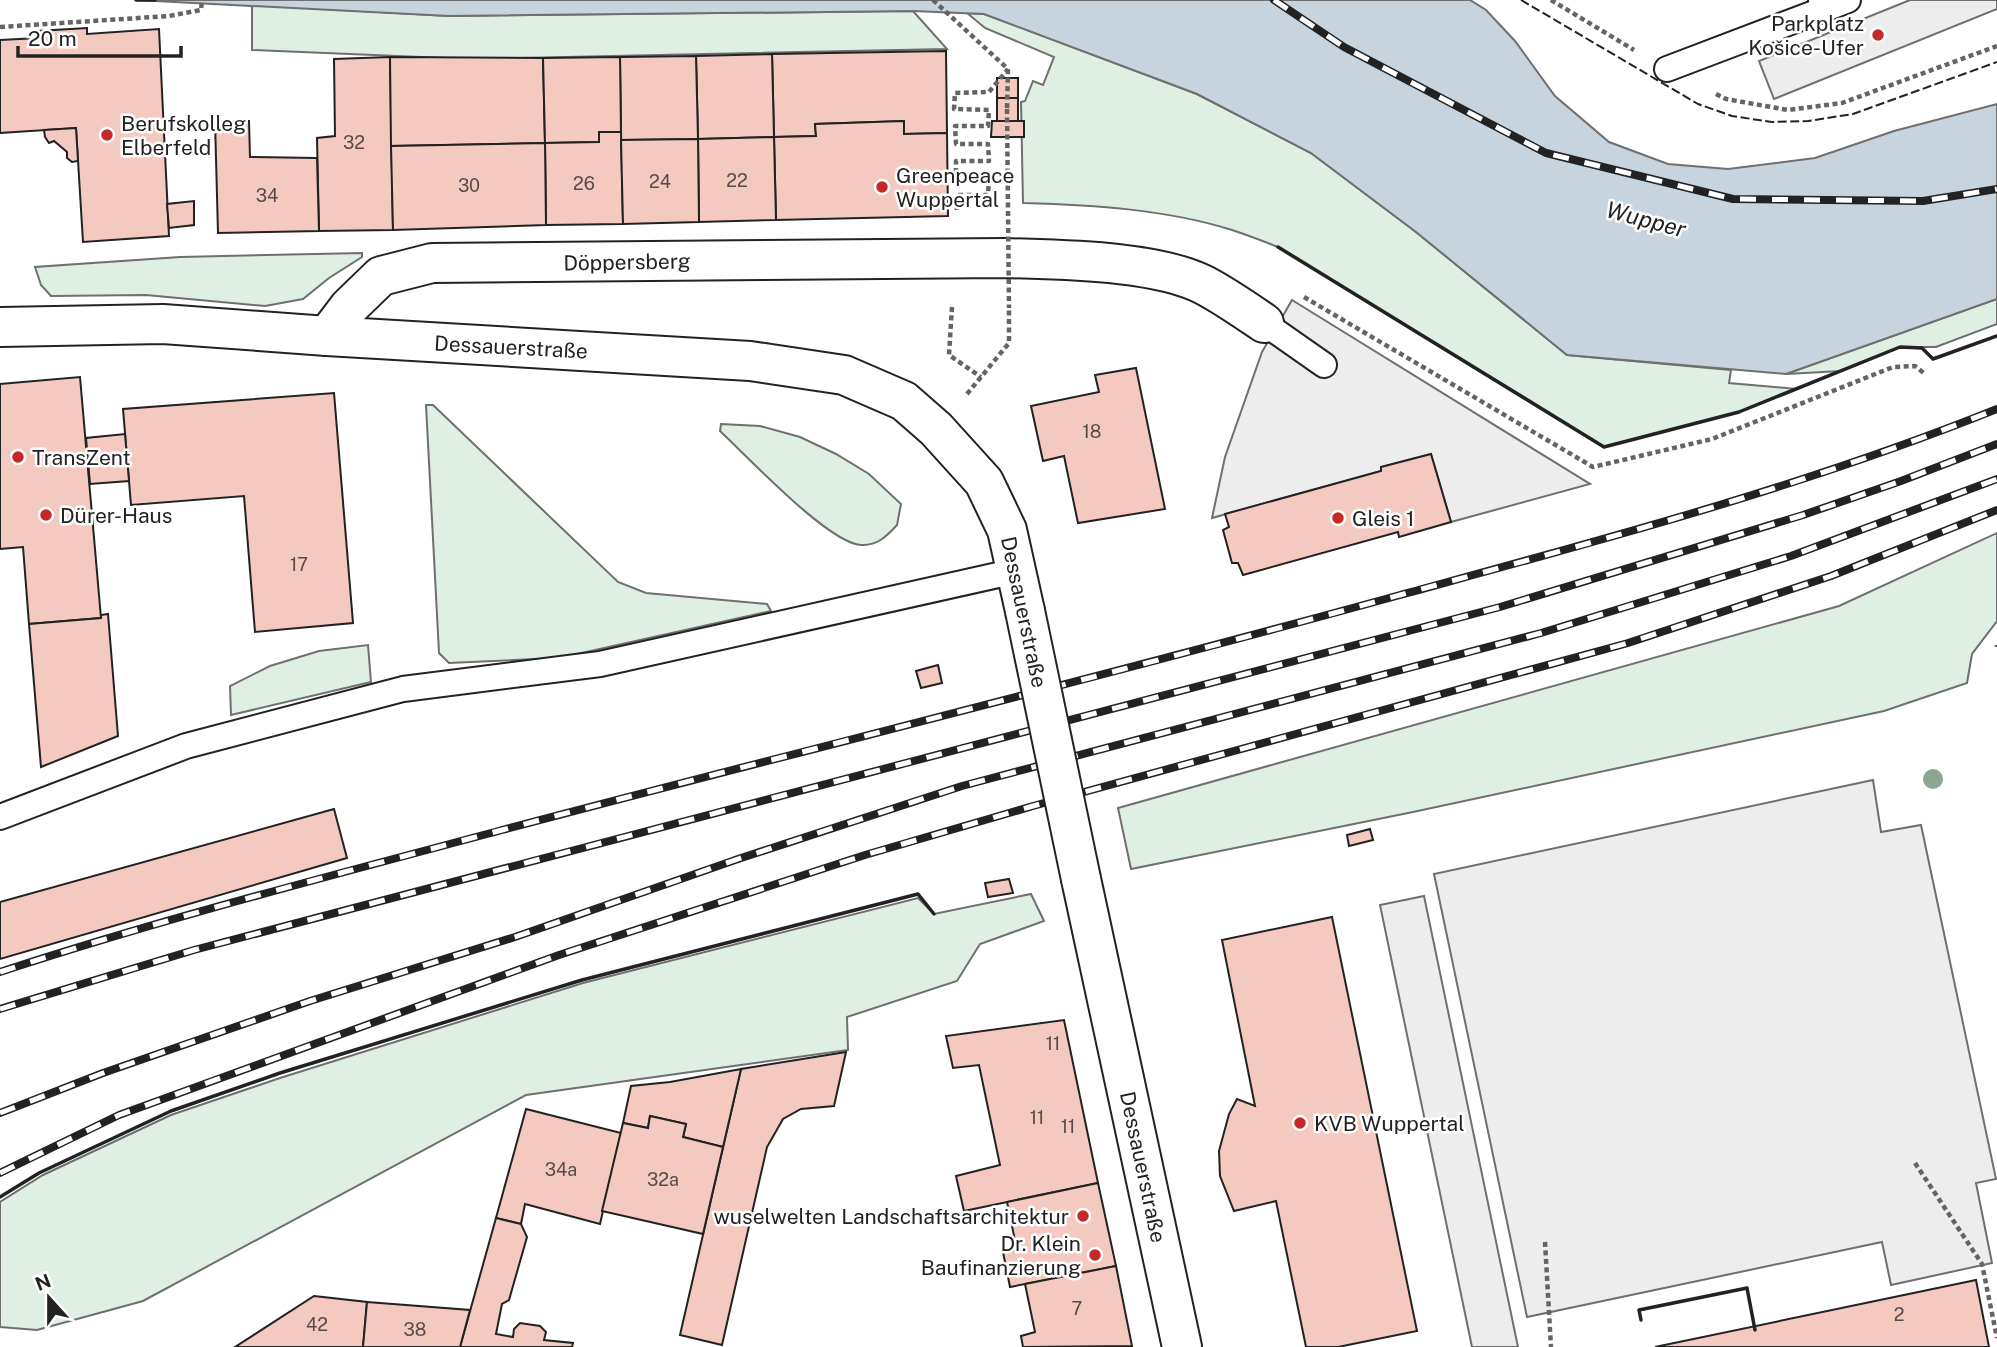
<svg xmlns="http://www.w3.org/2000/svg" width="1997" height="1347" viewBox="0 0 1997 1347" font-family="'Public Sans',sans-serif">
  <rect width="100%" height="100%" fill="#fff"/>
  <g fill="#e0efe3" stroke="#6f6f6f" stroke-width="2">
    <path d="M252,5L449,16L913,11L947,49L469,59L252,50Z"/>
    <path d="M967,13L984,14L1197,94L1311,153L1416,232L1567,355L1731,370L1729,383L1797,389L1739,412L1604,447L1278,247C1263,241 1247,235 1232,230C1165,209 1092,205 1023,203L1021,102L1025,101L1033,81L1043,85L1054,57L985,28Z"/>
    <path d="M362,253V257L329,278L303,299L265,306L146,295L51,296L41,285L35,267L180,257Z"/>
    <path d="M1997,299V324L1936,347H1900L1841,371L1786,374Z"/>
    <path d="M426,405H433L618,582L646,593L767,604L771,611L559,658L449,663L439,653Z"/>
    <path d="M721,424L760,426L800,437L836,454L869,474L901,504L897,525C887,536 877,546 861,545C828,543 747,456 720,431Z"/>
    <path d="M1997,533V621L1972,654L1967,683L1884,711L1413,812L1131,869L1118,808L1839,606Z"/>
    <path d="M368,645L371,682L231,715L230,686L270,666L319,651Z"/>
    <path d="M1031,894L1044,921L980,944L957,981L847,1017L848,1050L526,1095L143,1301L37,1330L0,1327V1202L43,1175L171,1115L280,1078L583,983L918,898L934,914Z"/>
  </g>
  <g fill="#ededed" stroke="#6f6f6f" stroke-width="2">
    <path d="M1910,0H1997V9L1774,99L1759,61Z"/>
    <path d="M1292,300L1590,484L1451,522L1431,454L1381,467V471L1212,518L1225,457L1262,352Z"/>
    <path d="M1873,780L1881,832L1921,825L1996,1179L1976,1183L1992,1263L1891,1285L1882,1242L1527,1317L1434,874Z"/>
    <path d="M1424,896L1518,1347H1472L1380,905Z"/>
  </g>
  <path fill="#c7d3dd" stroke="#6f6f6f" stroke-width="2" d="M136,0H1470L1486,10L1515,41L1555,96L1609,142L1668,164L1728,169L1815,158L1894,131L1997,104V299L1786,374L1567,355L1416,232L1311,153L1197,94L984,14L913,11L449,16Z"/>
  <g fill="#f3c9c0" stroke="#222" stroke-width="2">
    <path d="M87,28V34L159,29L169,236L83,242L76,128L0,133V40L38,38L37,31Z"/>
    <path d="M946,51L947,133L904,134V121L815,124L816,136L774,137L772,54Z"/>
    <path d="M772,54L774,137L698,139L696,56Z"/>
    <path d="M696,56L698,139L621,140L620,57Z"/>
    <path d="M390,57L393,230L319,231L317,138L335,136L334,59Z"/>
    <path d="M390,57L543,58L545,143L391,146Z"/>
    <path d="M620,57L621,132H599V142L545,143L543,58Z"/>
    <rect x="997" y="78" width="21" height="20"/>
    <rect x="997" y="98" width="21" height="23"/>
    <path d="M215,121H249L250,157L317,158L319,231L218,233Z"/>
    <path d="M904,121V134L947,133L948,216L776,220L774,137L816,136L815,124Z"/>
    <path d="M992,121H1024V137H991Z"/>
    <path d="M76,128L78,161L72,162L67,158V152L54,141L49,143L45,137L44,130Z"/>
    <path d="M599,132H621L623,224L546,225L545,143L599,142Z"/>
    <path d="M774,137L776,220L699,222L698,139Z"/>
    <path d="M698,139L699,222L623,224L621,140Z"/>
    <path d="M545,143L546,225L393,230L391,146Z"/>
    <path d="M194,201V225L169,228L167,204Z"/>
    <path d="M1136,368L1165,509L1078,523L1064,456L1043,461L1031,406L1099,392L1095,375Z"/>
    <path d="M80,377L101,618L29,624L23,547L0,549V384Z"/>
    <path d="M334,393L353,623L255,632L244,496L131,505L123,409Z"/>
    <path d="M125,434L129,481L90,484L86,438Z"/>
    <path d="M1431,454L1451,522L1399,537L1398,532L1243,575L1238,563H1232L1223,530L1229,527L1225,514L1381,471V467Z"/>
    <path d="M108,614L118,736L41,767L29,624L101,618V615Z"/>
    <path d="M938,665L942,683L921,688L916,671Z"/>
    <path d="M334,809L347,858L0,959V902Z"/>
    <path d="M1370,829L1373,840L1349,846L1347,835Z"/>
    <path d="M1009,879L1013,893L988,897L985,883Z"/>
    <path d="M1332,917L1417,1331L1338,1347H1306L1276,1201L1234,1211L1220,1176L1219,1151L1229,1114L1237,1099L1255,1106L1222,940Z"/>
    <path d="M1064,1020L1098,1183L964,1211L956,1176L1000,1165L979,1065L953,1068L946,1036Z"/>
    <path d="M846,1052L834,1106L801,1109L783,1119L767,1147L722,1345L680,1335L741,1069Z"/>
    <path d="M741,1069L723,1147L683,1137L686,1124L650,1116L648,1128L623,1123L631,1086L670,1082Z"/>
    <path d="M526,1109L621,1133L600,1224L525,1204L521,1224L496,1218Z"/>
    <path d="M650,1116L686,1124L683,1137L723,1147L703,1234L602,1211L623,1123L648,1128Z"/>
    <path d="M1098,1183L1116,1266L1010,1287L1003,1252L1017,1250L1007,1202Z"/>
    <path d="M496,1218L521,1224L527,1237L509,1300L502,1304L496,1334L513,1337L514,1329L520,1323L540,1326L546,1332L544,1340L573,1343L572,1347H460Z"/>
    <path d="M1116,1266L1132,1346L1023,1347L1021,1336L1035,1332L1025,1284Z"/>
    <path d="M1976,1280L1989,1347H1655Z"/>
    <path d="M314,1296L367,1302L363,1347H235Z"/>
    <path d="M367,1302L470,1310L460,1347H363Z"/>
  </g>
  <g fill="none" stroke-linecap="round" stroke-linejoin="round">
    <defs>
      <g id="service">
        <path d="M1821,0L1825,9L1848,0"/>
        <path d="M1667,69L1825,9"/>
        <path d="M1264,323L1324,365"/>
        <path d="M0,817L186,746L403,689L600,664L1016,571"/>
      </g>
      <g id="minor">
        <path d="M0,327L163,324L327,336L750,361L844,375L904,401L936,429L984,482L1007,530L1025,611"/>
        <path d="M327,336L349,307L381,276L432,263L1005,258C1061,260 1155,260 1204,285C1225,296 1245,310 1264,323"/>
        <path d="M1081,879L1182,1347"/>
      </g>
    </defs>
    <use href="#service" stroke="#222" stroke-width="28"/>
    <use href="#minor" stroke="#222" stroke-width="42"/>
    <g stroke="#646464" stroke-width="4.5" stroke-dasharray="5 3.5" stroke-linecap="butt">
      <path d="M933,0L1008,69L1007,109"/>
      <path d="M1551,0L1634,50"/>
      <path d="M0,27L169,16L201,10L202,0"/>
      <path d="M1716,94L1726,99L1788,110L1842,103L1997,46"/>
      <path d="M957,210L956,195H988L989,178H956V161H989L988,144H956L955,126H988L989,110L954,109L955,93L989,92L1008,69"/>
      <path d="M1304,297L1593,467L1712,439L1893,367L1915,366L1925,374"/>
      <path d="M952,307L949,355L981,377"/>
      <path d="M967,394L1009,343V308"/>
      <path d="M1997,645V647"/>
      <path d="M1915,1163L1982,1264L1997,1338"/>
      <path d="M1545,1242L1551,1347"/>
    </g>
    <use href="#service" stroke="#fff" stroke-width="24"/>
    <use href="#minor" stroke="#fff" stroke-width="38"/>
    <defs>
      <g id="rail">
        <path d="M1274,0L1344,47L1546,153L1733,199L1923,201L1997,189"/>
        <path d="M0,972C165,918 334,875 502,830C801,751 1102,677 1400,595C1601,540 1803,487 1997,409"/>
        <path d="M0,1009L194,950L1500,607L1803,515L1901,481L1997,444"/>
        <path d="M0,1113L103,1073L310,1001L515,937L738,859L962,786L1541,633L1791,556L1997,479"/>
        <path d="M0,1173L119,1115L559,955L865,855L1033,806L1628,643L1831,576L1997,510"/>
      </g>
    </defs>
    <use href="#rail" stroke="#222" stroke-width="8"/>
    <use href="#rail" stroke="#fff" stroke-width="5" stroke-dasharray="16" stroke-linecap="butt"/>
    <defs>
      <path id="minor-bridge" d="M1025,611L1081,879"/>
    </defs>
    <use href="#minor-bridge" stroke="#222" stroke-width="42" stroke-linecap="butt"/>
    <path stroke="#646464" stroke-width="4.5" stroke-dasharray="5 3.5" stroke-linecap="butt" d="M1007,109L1009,308"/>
    <use href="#minor-bridge" stroke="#fff" stroke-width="38"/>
    <path stroke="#222" stroke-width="2" stroke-dasharray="9 3.5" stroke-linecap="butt" d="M1521,0L1698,104L1732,116L1772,122L1808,121L1853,114L1997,62"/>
    <g stroke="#222" stroke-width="3.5">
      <path d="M136,0H155"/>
      <path d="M1278,247L1604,447L1739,412L1900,347L1922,348L1933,359L1997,336"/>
      <path d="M0,1197L39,1173L171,1111L280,1073L582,980L918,894L934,914"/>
      <path d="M1641,1320L1639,1310L1747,1288L1755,1330"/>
    </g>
  </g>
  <circle fill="#8da692" cx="1933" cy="779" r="10"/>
  <g fill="#c62828" stroke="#fff" stroke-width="2.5">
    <circle cx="1878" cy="35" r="7"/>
    <circle cx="107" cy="135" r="7"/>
    <circle cx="882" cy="187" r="7"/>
    <circle cx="18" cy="457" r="7"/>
    <circle cx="46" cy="515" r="7"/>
    <circle cx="1338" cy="518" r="7"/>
    <circle cx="1300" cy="1123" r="7"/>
    <circle cx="1083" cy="1216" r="7"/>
    <circle cx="1095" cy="1255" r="7"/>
  </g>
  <g text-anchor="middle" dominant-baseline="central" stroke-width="5" stroke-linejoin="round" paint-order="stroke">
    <g font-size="18" fill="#564c4a">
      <text x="354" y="142">32</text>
      <text x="737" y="180">22</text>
      <text x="660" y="181">24</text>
      <text x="584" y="183">26</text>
      <text x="469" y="185">30</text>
      <text x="267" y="195">34</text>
      <text x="1092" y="431">18</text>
      <text x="299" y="564">17</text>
      <text x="1053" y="1043">11</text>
      <text x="1037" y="1117">11</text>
      <text x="1068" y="1126">11</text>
      <text x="561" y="1169">34a</text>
      <text x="663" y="1179">32a</text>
      <text x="1077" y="1308">7</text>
      <text x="1899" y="1314">2</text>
      <text x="317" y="1324">42</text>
      <text x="415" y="1329">38</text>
    </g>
    <g font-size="21" fill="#222" stroke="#fff" text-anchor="start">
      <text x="1864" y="23" text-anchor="end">Parkplatz<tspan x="1864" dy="24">Košice-Ufer</tspan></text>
      <text x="121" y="123">Berufskolleg<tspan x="121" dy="24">Elberfeld</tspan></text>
      <text x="896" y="175">Greenpeace<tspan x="896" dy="24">Wuppertal</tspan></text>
      <text x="32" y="457">TransZent</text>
      <text x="60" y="515">Dürer-Haus</text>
      <text x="1352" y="518">Gleis 1</text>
      <text x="1314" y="1123">KVB Wuppertal</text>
      <text x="1069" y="1216" text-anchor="end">wuselwelten Landschaftsarchitektur</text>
      <text x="1081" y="1243" text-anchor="end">Dr. Klein<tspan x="1081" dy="24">Baufinanzierung</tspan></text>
    </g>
    <g font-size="21" fill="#222" stroke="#fff">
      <text transform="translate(627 262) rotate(-1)">Döppersberg</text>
      <text transform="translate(511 347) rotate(3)">Dessauerstraße</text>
      <text transform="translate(1024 612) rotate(78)">Dessauerstraße</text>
      <text transform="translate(1143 1167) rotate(78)">Dessauerstraße</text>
    </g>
    <g font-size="23" font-style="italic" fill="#222" stroke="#fff">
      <text transform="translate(1646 219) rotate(15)">Wupper</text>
    </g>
  </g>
  <g transform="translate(49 1298) rotate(339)" stroke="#ffffff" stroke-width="5" paint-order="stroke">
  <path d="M0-5L12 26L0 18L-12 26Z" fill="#222222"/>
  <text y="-10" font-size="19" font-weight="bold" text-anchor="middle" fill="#222222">N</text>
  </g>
  <path d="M18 46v10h163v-10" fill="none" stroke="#222222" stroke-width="3.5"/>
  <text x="28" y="46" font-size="21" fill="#222222" stroke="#ffffff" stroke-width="5" paint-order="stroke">20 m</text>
</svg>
